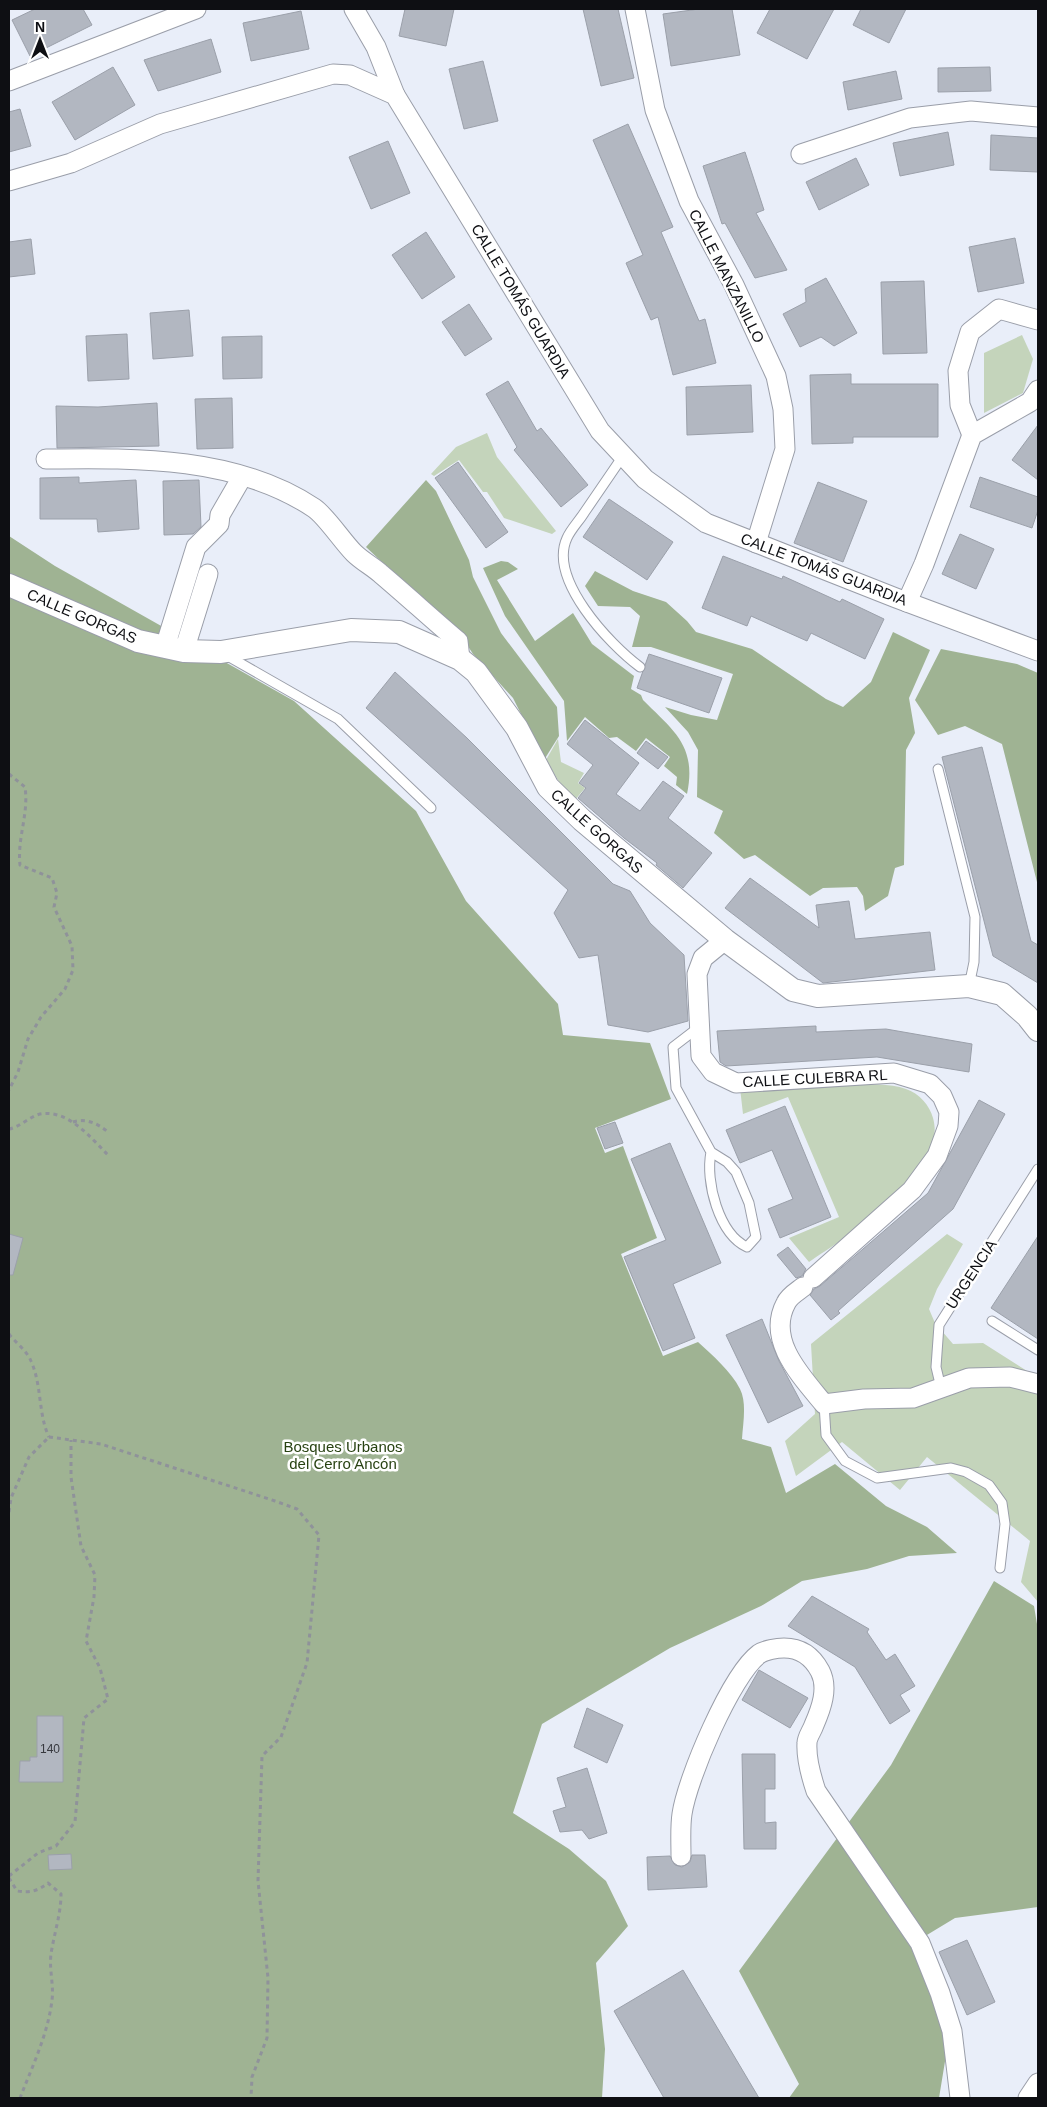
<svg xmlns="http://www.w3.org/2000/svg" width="1047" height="2107" viewBox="0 0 1047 2107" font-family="Helvetica,sans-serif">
  <rect width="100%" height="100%" fill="#e9eef9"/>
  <g fill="#c4d4bb">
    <path d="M1022,335L1033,359L1023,393L984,413V353Z"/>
    <path d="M487,433L497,457L556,531L552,534L504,518L487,492H483L459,460L434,476L431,474L456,447Z"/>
    <path d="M558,739L561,762L584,773L578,783L585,788L575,800L565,792L546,760Z"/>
    <path d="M850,1083C867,1085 890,1083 906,1089C919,1093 930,1106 933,1118C949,1175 848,1235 809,1262L789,1238L839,1217L788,1097L743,1114L740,1088Z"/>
    <path d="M947,1234L963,1244L937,1289L929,1309L935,1323L953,1344L983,1343L1038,1378V1602L1021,1582L1030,1541L927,1457L900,1490L842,1442L796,1476L785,1441L815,1414L811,1344Z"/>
  </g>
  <g fill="#9fb393">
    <path d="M426,480L436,491L469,560L473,577L501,633L557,707L559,736L544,760L513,698L473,654L464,640L366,547Z"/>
    <path d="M9,536L55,566L294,701L416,811L466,901L558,1004L563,1035L650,1043L671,1099L595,1128L605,1153L623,1146L657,1238L621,1254L663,1356L698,1342C712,1355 731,1371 740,1389C747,1403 743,1423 742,1439L771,1447L786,1493L835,1464L886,1506L927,1527L957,1553L909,1556L867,1569L802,1581L761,1606L670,1648L542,1724L513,1813L569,1849L606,1881L628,1926L596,1963L605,2049L602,2098H9Z"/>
    <path d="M501,561L508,562L518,569L497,580L535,641L573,613L592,644L634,676L631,689L641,695L643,700C674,731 697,746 687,794L676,785L677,777L664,766L670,757L646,738L636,751L617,737L609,738L585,717L567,741L564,701L505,616L483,568Z"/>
    <path d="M595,571L633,591L666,602L687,621L696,632L752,649L826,699L843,707L871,682L893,632L930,650L909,698L915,733L906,750L904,865L895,868L888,896L865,911L863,896L857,887L823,888L810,896L755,855L744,859L714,833L723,811L697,797L698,750L688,732L665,707L691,715L717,720L733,674L651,647H632L640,616L630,607L598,606L585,586Z"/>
    <path d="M941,649L1017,664L1038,673V886L1002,744L965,726L938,735L915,700Z"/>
    <path d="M994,1581L1034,1606L1038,1630V1907L955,1918L912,1944L949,2037L939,2098H789L799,2084L739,1971L891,1765Z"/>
  </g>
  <g fill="#b2b7c1" stroke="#9ba0aa">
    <path d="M35,9H83L92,25L30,56L12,20Z"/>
    <path d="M405,9H454L446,46L399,36Z"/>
    <path d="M583,9H618L634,78L601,86Z"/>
    <path d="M699,9H732L740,55L671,66L663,14Z"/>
    <path d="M770,9H834L807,59L757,33Z"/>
    <path d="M861,9H906L889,43L853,25Z"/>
    <path d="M301,11L309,49L251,61L243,23Z"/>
    <path d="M211,39L221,72L158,91L144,60Z"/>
    <path d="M483,61L498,121L464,129L449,69Z"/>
    <path d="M113,67L135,105L75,140L52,102Z"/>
    <path d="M990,67L991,91L938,92V68Z"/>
    <path d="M896,71L902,99L848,110L843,82Z"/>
    <path d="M20,109L31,146L9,152V112Z"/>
    <path d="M628,124L673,227L661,232L699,321L705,319L716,363L673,375L658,317L651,320L626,263L643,255L593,140Z"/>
    <path d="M948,132L954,165L900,176L893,143Z"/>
    <path d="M991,135L1038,138V172L990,170Z"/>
    <path d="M388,141L410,193L371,209L349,157Z"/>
    <path d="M745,152L764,210L756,213L787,270L755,278L725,223L722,224L703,166Z"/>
    <path d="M856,158L869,185L819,210L806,182Z"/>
    <path d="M426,232L455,277L422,299L392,255Z"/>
    <path d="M1015,238L1024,283L978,292L969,247Z"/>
    <path d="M31,239L35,274L9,277V242Z"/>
    <path d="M826,278L857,333L834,346L821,337L800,347L783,314L806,302L805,289Z"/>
    <path d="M924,281L927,353L883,354L881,282Z"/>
    <path d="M469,304L492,339L465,356L442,322Z"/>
    <path d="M189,310L193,356L153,359L150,313Z"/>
    <path d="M127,334L129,379L88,381L86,336Z"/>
    <path d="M262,336V378L223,379L222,337Z"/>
    <path d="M851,374V384H938V437H853V443L812,444L810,375Z"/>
    <path d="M508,381L537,431L541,428L588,485L561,507L514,450L517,447L486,394Z"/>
    <path d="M751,385L753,432L687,435L686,387Z"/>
    <path d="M232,398L233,448L197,449L195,399Z"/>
    <path d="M157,403L159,446L57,448L56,406L98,407Z"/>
    <path d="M1038,425V480L1012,460Z"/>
    <path d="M458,462L508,532L486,548L435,478Z"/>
    <path d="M79,477V483L136,480L139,529L98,532L97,519H40V478Z"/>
    <path d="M980,477L1038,497V510L1032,528L970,507Z"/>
    <path d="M199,480L201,527L193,534L164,535L163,481Z"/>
    <path d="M818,482L867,501L843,562L794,543Z"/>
    <path d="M609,499L673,542L647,580L583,537Z"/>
    <path d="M960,534L994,549L976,589L942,574Z"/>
    <path d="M723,556L782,579L783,576L840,602L842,599L884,619L865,659L811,633L807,641L751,616L747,626L702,608Z"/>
    <path d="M649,654L722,678L709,713L637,688Z"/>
    <path d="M395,672L467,738L613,884L630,891L650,923L684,955L688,1021L648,1032L608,1025L598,955L579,958L554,913L568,890L366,708Z"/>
    <path d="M585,720L639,763L616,794L640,811L663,781L684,796L668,818L712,853L683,888L656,865L657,863L624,838L578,798L586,788L579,783L593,765L567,744Z"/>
    <path d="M646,741L668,757L658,769L637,753Z"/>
    <path d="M982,747L1031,941L1038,945V983L993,956L942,757Z"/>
    <path d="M750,878L819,928L816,905L849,901L855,939L930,932L935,970L823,983L725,908Z"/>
    <path d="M816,1026V1032L886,1029L972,1044L969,1072L877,1057L726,1066L720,1062L717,1031Z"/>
    <path d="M979,1100L1005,1114L953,1209L838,1311L840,1313L831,1320L810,1295L814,1289L820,1286L928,1193Z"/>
    <path d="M785,1106L831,1217L780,1238L768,1209L793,1199L772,1150L740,1163L726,1130Z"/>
    <path d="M615,1122L623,1143L605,1149L597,1128Z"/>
    <path d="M670,1143L721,1263L673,1284L695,1338L663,1351L624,1257L666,1240L631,1159Z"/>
    <path d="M9,1234L23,1238L13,1275H9Z"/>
    <path d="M1038,1236V1339L991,1308Z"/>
    <path d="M788,1247L806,1269L802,1276L796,1278L777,1255Z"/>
    <path d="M762,1319L779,1361L803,1406L768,1423L726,1335Z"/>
    <path d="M812,1596L869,1629L867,1632L886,1660L895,1654L915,1686L900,1695L910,1711L890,1724L855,1667L788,1626Z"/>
    <path d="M759,1670L808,1698L790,1728L742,1700Z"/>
    <path d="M587,1708L623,1725L607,1763L574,1747Z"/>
    <path d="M37,1716H63V1782H19L20,1761H30V1757H37Z"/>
    <path d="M742,1754H775V1789H765V1823L776,1822V1849H744Z"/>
    <path d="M587,1768L607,1833L589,1839L582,1830L560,1832L553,1811L566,1807L557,1778Z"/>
    <path d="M71,1854L72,1869L49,1870L48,1855Z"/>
    <path d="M692,1855H705L707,1887L648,1890L647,1857L670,1856L675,1865L682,1867L690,1862Z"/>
    <path d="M967,1940L995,2002L967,2015L939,1952Z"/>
    <path d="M683,1970L759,2098H664L614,2011Z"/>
  </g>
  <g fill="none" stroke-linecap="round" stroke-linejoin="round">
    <defs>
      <g id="service">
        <path d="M623,456C610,475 597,494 584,513C579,521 571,529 567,538C548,579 609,644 640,667"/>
        <path d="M226,655L338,719L431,808"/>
        <path d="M938,769L975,917L974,962L969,986"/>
        <path d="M699,1027L673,1047L676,1088L711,1152L727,1162L736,1172L749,1203L756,1237L747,1247C719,1234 705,1182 711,1152"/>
        <path d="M992,1321L1038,1350"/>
        <path d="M941,1388L936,1367L939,1325L1038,1169"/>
        <path d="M824,1404L826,1435L845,1461L877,1478L951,1468L966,1472L989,1485L1002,1503L1005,1524L1000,1568"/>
      </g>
      <g id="minor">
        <path d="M354,9L376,47L395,95"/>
        <path d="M635,9L655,110L689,201L734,285L776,376L783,409L785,449L756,543"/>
        <path d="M9,81L196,9"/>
        <path d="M801,154L910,118L971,111L1038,117"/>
        <path d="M9,181L71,163L160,124L333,74L350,75L395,95L600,431L645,479L706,523L896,598L1038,651"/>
        <path d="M972,435L960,405L958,371L970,332L999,309L1038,320"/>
        <path d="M46,459C135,458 236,456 314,508C326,516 342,541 354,553C362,561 372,566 381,574C407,596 432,619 458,641L460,659"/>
        <path d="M907,602L924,564L972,435L1030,402L1038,390"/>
        <path d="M165,647L196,547L219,524L220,515L242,477"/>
        <path d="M184,651L208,574"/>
        <path d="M725,940L703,958L697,974L701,1056L713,1072L736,1083L894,1073L930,1084L942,1096L949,1112L948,1126L937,1156L912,1190L813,1278"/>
        <path d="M803,1287C798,1291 789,1296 786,1303C766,1340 801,1376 824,1404L864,1399L913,1398L969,1378L1010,1377L1038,1384"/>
        <path d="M681,1856C681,1842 680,1827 682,1814C687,1779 731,1675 759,1654C765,1650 777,1648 784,1648C800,1648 812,1656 820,1671C829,1688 821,1709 814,1725C812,1731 807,1737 807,1743C806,1759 811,1776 816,1791L920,1943L940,1993L952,2031L960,2098"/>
        <path d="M1028,2098L1038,2083"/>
      </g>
      <path id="tertiary" d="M9,585L138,641L184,651L221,652L351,630L399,632L460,659L476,672L517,728L548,787L582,820L725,940L793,990L818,996L969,986L1002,994L1027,1016L1038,1030"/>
    </defs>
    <use href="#service" stroke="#9a9ea9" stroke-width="11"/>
    <use href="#minor" stroke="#9a9ea9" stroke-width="21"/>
    <use href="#tertiary" stroke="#9a9ea9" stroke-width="24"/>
    <g stroke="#8f929a" stroke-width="3" stroke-dasharray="4 4" stroke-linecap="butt">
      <path d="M9,774L25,787C29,814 17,838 20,865L52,878L57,893L54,907L72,946L73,970L65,989L41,1017L28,1039L18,1072L9,1090"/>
      <path d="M73,1122C86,1118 97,1123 108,1132"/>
      <path d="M9,1129C20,1127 29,1117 40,1114C68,1109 90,1137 108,1155"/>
      <path d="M9,1334C15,1342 27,1351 31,1361C42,1385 38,1414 49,1437"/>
      <path d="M49,1437L101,1444L275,1501L297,1509L319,1535L307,1663L281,1737L262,1756L258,1881L268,1978L267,2038L252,2077L251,2098"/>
      <path d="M9,1512L11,1498L29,1457L49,1437"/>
      <path d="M9,1876L38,1853L56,1846L75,1822L84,1718L108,1699L100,1668L86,1641L94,1597L95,1575L81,1546L71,1477V1440"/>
      <path d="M9,1878L17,1891C30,1893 38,1891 48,1883L61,1894C61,1914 54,1934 51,1954C49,1970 54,1985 52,2000C48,2034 32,2067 20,2098"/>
    </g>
    <use href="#service" stroke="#fff" stroke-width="9"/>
    <use href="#minor" stroke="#fff" stroke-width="19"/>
    <use href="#tertiary" stroke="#fff" stroke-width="22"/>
  </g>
  <g text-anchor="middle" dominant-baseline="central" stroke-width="5" stroke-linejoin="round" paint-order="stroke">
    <g font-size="12" fill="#37393e">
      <text x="50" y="1749">140</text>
    </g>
    <g font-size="15" fill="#0e0f13" stroke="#fff">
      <text transform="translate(727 276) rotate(63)">CALLE MANZANILLO</text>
      <text transform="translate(521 301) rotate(59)">CALLE TOMÁS GUARDIA</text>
      <text transform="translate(824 569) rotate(21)">CALLE TOMÁS GUARDIA</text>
      <text transform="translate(82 616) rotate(23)">CALLE GORGAS</text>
      <text transform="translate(597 831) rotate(42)">CALLE GORGAS</text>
      <text transform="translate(815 1078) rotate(-3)">CALLE CULEBRA RL</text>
      <text transform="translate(971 1274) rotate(-57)">URGENCIA</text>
    </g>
    <g font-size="15" fill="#284212" stroke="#fff">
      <text x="343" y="1446">Bosques Urbanos<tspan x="343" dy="17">del Cerro Ancón</tspan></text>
    </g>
  </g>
  <rect width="1047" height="2107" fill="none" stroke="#0e0f13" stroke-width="20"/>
  <g transform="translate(40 40)" stroke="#ffffff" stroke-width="4" paint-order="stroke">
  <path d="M0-4L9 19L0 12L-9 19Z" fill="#0e0f13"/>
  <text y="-8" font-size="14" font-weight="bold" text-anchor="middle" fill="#0e0f13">N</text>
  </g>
</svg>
